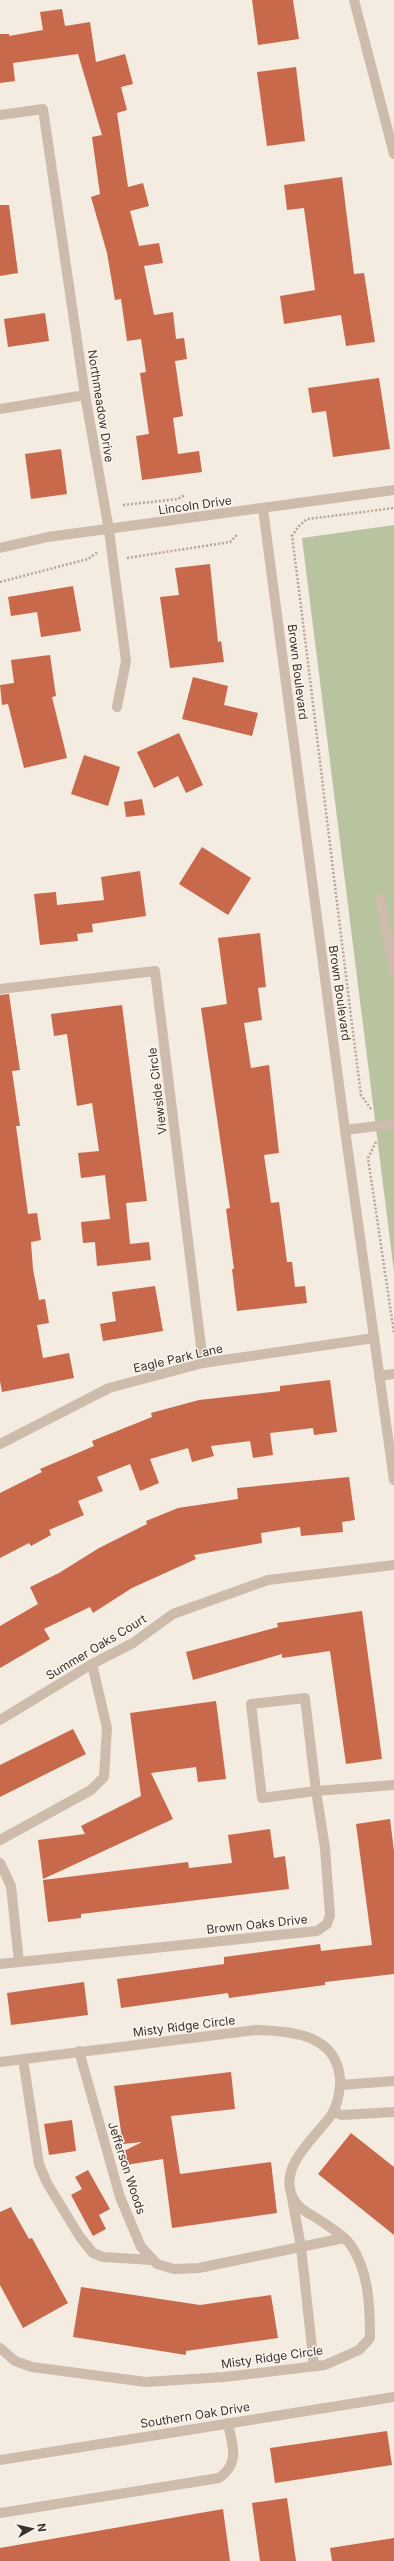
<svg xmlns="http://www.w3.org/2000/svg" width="394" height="2561" viewBox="0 0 394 2561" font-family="Inter,sans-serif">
  <rect width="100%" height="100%" fill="#f4ebe1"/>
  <path fill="#b8c4a0" d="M394,525V1272L302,538Z"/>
  <g fill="#c8694b">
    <path d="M252,0H293L299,39L258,45Z"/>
    <path d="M62,9L65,26L90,22L96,62L125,54L133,84L121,87L127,110L117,113L128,187L143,183L149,206L130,211L139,246L159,243L163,263L144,266L154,315L173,312L176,339L184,338L187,359L175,361L183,416L173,418L178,454L199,451L202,472L142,480L136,436L149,434L140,373L146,372L141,339L127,341L121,299L115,300L107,253L91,197L100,194L92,137L102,135L78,54L13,63L15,81L0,83V34H9V36L43,30L40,12Z"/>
    <path d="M296,67L305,141L267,146L257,72Z"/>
    <path d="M342,177L354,274L364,273L375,342L346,346L341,315L284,324L280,296L315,290L304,208L287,210L284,185Z"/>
    <path d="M0,205H9L18,273L0,276Z"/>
    <path d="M45,313L49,341L8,347L4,319Z"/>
    <path d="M379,378L390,449L333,457L326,411L312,413L308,388Z"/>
    <path d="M61,449L67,494L31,499L25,454Z"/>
    <path d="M210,564L218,642L221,641L224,662L170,668L160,597L179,595L175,568Z"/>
    <path d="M73,586L81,631L41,637L37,612L11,616L8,597Z"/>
    <path d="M50,655L56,696L52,697L67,758L24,768L8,704L2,705L0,685L14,683L11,660Z"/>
    <path d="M193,677L228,686L224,705L258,713L252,736L182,719Z"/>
    <path d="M179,733L203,785L186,793L178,776L154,788L137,752Z"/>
    <path d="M84,755L120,767L108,806L71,794Z"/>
    <path d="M142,799L145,815L126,817L124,802Z"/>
    <path d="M202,847L251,878L228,915L179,884Z"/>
    <path d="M140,871L146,916L92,924L93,932L77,934L78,941L40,945L34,894L56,892L57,905L104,900L101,877Z"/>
    <path d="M260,933L266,987L258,988L262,1020L244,1023L251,1068L269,1065L279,1153L264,1155L271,1203L279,1202L287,1262H292L295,1287L305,1286L307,1303L237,1311L232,1269H234L226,1209L230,1208L201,1008L227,1004L218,938Z"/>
    <path d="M9,994L20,1070L12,1071L20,1126H16L28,1214L37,1213L41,1240L31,1242L33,1269L39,1300L45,1299L49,1323L37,1325L43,1358L69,1353L74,1378L2,1392L0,1381V995Z"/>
    <path d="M122,1005L147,1201L126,1203L130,1244L149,1242L151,1260L97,1266L95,1242L83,1243L81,1222L110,1219L105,1175L81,1178L78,1153L99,1151L92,1103L77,1106L67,1034L54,1036L51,1014Z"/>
    <path d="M155,1286L163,1331L103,1341L100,1324L116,1321L112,1292Z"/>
    <path d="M330,1380L337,1432L314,1435L313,1428L270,1433L273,1455L253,1458L250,1441L211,1446L214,1456L192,1462L188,1448L150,1459L159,1483L140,1491L130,1464L97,1477L103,1491L78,1501L84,1515L49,1530L51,1535L31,1546L29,1543L0,1558V1493L42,1472L40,1469L94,1446L92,1441L152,1417L151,1413L199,1400L280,1391V1386Z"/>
    <path d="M349,1477L355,1520L342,1522L343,1532L301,1536L300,1527L261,1533L262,1543L194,1555L196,1559L132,1588L93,1613L90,1607L44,1629L50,1639L0,1668V1626L38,1604L30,1587L59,1573L99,1548L147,1524L146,1521L178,1508L238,1499L237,1488Z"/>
    <path d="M362,1611L382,1759L346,1764L330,1651L282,1658V1654L193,1680L186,1652L278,1627L277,1623Z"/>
    <path d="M216,1701L226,1779L198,1782L196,1767L151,1773L173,1819L43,1879L38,1840L85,1834L81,1826L141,1796L130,1713Z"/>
    <path d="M73,1729L86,1754L0,1797V1765Z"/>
    <path d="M390,1819L394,1851V1974L325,1982V1985L229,1998L228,1993L121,2008L117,1979L224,1964V1957L320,1944L321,1951L372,1945L356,1824Z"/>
    <path d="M270,1829L274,1858L285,1856L289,1889L81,1914V1918L48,1922L43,1880L188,1862L189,1868L232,1863L228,1835Z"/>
    <path d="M84,1982L88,2015L11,2025L7,1993Z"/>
    <path d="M231,2072L235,2109L171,2116L180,2174L271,2162L277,2213L172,2228L163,2159L126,2165L124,2151L142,2142L123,2144L114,2086Z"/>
    <path d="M72,2120L76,2151L49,2155L44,2124Z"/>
    <path d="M351,2133L394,2167V2235L318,2174Z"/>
    <path d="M88,2170L110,2209L99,2215L106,2229L93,2236L71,2195L82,2189L75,2177Z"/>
    <path d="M11,2207L29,2239L32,2238L68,2303L23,2328L0,2285V2212Z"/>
    <path d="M81,2287L200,2305L271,2295L278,2338L186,2351V2355L73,2337Z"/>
    <path d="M387,2431L392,2465L275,2483L270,2448Z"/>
    <path d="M287,2498L296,2561H260L252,2503Z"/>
    <path d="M223,2509L230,2561H0V2548Z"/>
    <path d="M394,2538V2561H332L330,2548Z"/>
  </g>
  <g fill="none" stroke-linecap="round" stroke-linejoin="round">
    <g stroke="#b9a596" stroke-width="2.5" stroke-dasharray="2 2" stroke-linecap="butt">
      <path d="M123,505L178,499L185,495"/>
      <path d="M127,558L230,542L237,535"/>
      <path d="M0,582L88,559L98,552"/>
      <path d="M371,1109L361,1095C337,909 316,722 292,536L299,526L307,519L394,508"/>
      <path d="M376,1142L368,1158L394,1333"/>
    </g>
    <g stroke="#cdbbac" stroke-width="10">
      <path d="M380,899L394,971"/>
      <path d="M345,1130L394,1124"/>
      <path d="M379,1376L394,1374"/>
      <path d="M305,1698L316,1791L262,1798L251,1704Z"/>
      <path d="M0,1840L91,1790L104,1777L107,1728L92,1664"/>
      <path d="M0,1863L11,1886L19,1962"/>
      <path d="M0,1964L317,1931L327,1924L330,1915L325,1848L316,1791L394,1785"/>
      <path d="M79,2051L120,2197L141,2247L157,2264L174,2269L199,2268L344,2238"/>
      <path d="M23,2059L39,2164L47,2183L80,2237L93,2253L103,2257L153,2260"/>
      <path d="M0,2062L256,2030C291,2031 336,2034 340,2078C341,2088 337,2106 332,2114C316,2137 279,2165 292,2196C297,2209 311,2214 321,2221C331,2228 343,2235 350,2244C369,2270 370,2307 370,2338L359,2350L325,2365L224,2377L146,2382L32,2367L15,2361L0,2348"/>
      <path d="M340,2085L394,2081"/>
      <path d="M333,2112L342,2115L394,2112"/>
      <path d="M292,2198L301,2247L314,2366"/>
      <path d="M0,2460L394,2397"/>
      <path d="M0,2513L219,2478C241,2462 232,2446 228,2423"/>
    </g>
    <g stroke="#cdbbac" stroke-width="10">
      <path d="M354,0L394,154"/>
      <path d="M0,115L43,109L85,395L109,530L126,661L117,707"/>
      <path d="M0,409L85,395"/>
      <path d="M0,989L155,971L203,1363"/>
      <path d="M0,1444L109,1388L203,1363L374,1338"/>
      <path d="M0,1720L92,1664L133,1643L173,1614L268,1580L394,1565"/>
    </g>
    <g stroke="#cdbbac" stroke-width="10">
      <path d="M263,509L345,1130L394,1480"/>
      <path d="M0,548L48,537L394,490"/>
    </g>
  </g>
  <g text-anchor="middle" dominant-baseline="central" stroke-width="3" stroke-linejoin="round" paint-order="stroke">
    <g font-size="12" fill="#3b302b" stroke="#fbf5ee">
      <text transform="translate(101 406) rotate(81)">Northmeadow Drive</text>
      <text transform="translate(195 505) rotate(-8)">Lincoln Drive</text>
      <text transform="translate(298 672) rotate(83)">Brown Boulevard</text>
      <text transform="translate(340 993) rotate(82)">Brown Boulevard</text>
      <text transform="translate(157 1091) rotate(-97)">Viewside Circle</text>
      <text transform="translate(178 1358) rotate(-13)">Eagle Park Lane</text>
      <text transform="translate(96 1647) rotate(-31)">Summer Oaks Court</text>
      <text transform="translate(257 1924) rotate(-6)">Brown Oaks Drive</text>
      <text transform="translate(184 2026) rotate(-7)">Misty Ridge Circle</text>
      <text transform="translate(127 2168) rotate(72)">Jefferson Woods</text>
      <text transform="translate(272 2357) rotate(-8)">Misty Ridge Circle</text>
      <text transform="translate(195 2415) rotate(-9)">Southern Oak Drive</text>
    </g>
  </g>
  <g transform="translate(32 2529) rotate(82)" stroke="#fbf5ee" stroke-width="3" paint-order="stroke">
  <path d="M0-3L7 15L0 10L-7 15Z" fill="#3b302b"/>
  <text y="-6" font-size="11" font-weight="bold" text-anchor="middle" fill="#3b302b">N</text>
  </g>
</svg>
